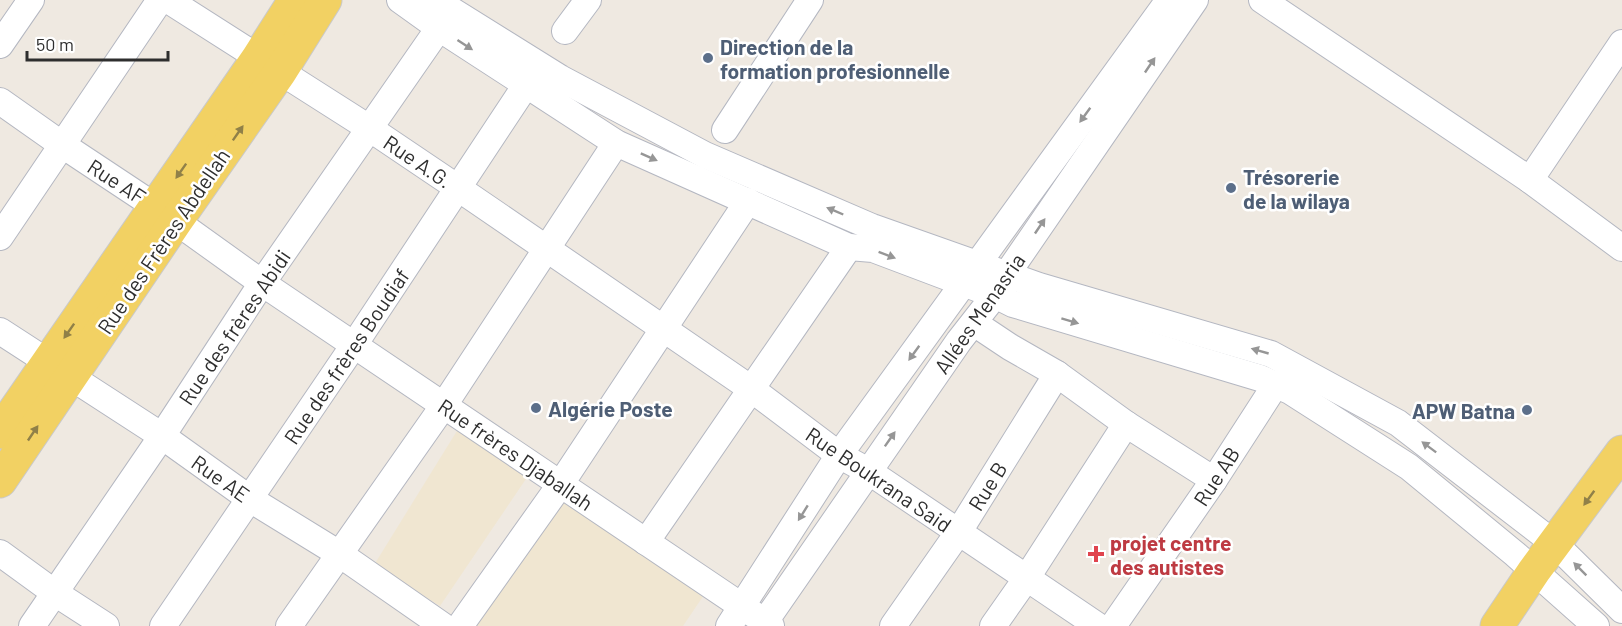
<svg xmlns="http://www.w3.org/2000/svg" width="1622" height="626" viewBox="0 0 1622 626" font-family="Barlow,sans-serif">
  <rect width="100%" height="100%" fill="#efe9e1"/>
  <g fill="#f0e6d1">
    <path d="M460,426L530,473L440,606L374,565Z"/>
    <path d="M548,487L706,592L683,626H472Z"/>
  </g>
  <g fill="none" stroke-linecap="round" stroke-linejoin="round">
    <defs>
      <g id="minor">
        <path d="M168,0L369,128L458,188L750,388L839,455L868,471L1098,626"/>
        <path d="M400,0L439,28L616,143L849,247L873,249L995,295L1013,304L1260,378L1290,391L1409,467L1515,554L1596,626"/>
        <path d="M435,0L560,78L705,155L872,227L1039,286L1271,354L1398,423L1555,544L1622,610"/>
        <path d="M1262,0L1530,180L1622,248"/>
        <path d="M565,31L588,0"/>
        <path d="M0,45L31,0"/>
        <path d="M0,101L61,144L156,207L262,283L771,626"/>
        <path d="M725,130L810,0"/>
        <path d="M1530,180L1622,43"/>
        <path d="M0,237L160,0"/>
        <path d="M974,323L1010,347L1057,374L1126,424L1214,480"/>
        <path d="M0,331L162,436L250,499L341,555L443,626"/>
        <path d="M646,542L849,247"/>
        <path d="M0,553L55,593L106,626"/>
        <path d="M32,626L162,436L262,283L439,28"/>
        <path d="M163,626L354,345L526,85"/>
        <path d="M289,626L444,405L616,143"/>
        <path d="M460,626L560,485L748,201"/>
        <path d="M729,626L839,455L1169,0"/>
        <path d="M762,626L959,341L995,295L1007,274L1195,0"/>
        <path d="M893,626L958,533L1057,374"/>
        <path d="M993,626L1026,579L1126,424"/>
        <path d="M1113,626L1214,480L1276,384"/>
      </g>
      <g id="major">
        <path d="M0,432L258,58L295,0"/>
        <path d="M0,481L176,221L280,72L325,0"/>
        <path d="M1497,626L1534,571L1622,452"/>
      </g>
    </defs>
    <use href="#minor" stroke="#b4b7c1" stroke-width="28"/>
    <use href="#major" stroke="#c9c9c9" stroke-width="35"/>
    <use href="#minor" stroke="#fff" stroke-width="26"/>
    <use href="#major" stroke="#f2d163" stroke-width="33"/>
  </g>
  <defs><path id="oneway-solid" d="M-6-.8H1V-3.2L6.5 0L1 3.2V.8H-6Z" transform="scale(1.5)"/></defs>
  <g fill="#969696">
    <use href="#oneway-solid" transform="translate(465 45) rotate(33)"/>
    <use href="#oneway-solid" transform="translate(1150 65) rotate(-56)"/>
    <use href="#oneway-solid" transform="translate(1085 115) rotate(126)"/>
    <use href="#oneway-solid" transform="translate(649 157) rotate(24)"/>
    <use href="#oneway-solid" transform="translate(835 211) rotate(-157)"/>
    <use href="#oneway-solid" transform="translate(1040 226) rotate(-56)"/>
    <use href="#oneway-solid" transform="translate(887 255) rotate(21)"/>
    <use href="#oneway-solid" transform="translate(1070 321) rotate(17)"/>
    <use href="#oneway-solid" transform="translate(1260 351) rotate(-164)"/>
    <use href="#oneway-solid" transform="translate(914 353) rotate(126)"/>
    <use href="#oneway-solid" transform="translate(890 439) rotate(-55)"/>
    <use href="#oneway-solid" transform="translate(1429 447) rotate(-143)"/>
    <use href="#oneway-solid" transform="translate(803 513) rotate(122)"/>
    <use href="#oneway-solid" transform="translate(1580 569) rotate(-135)"/>
  </g>
  <g fill="#908048">
    <use href="#oneway-solid" transform="translate(238 133) rotate(-55)"/>
    <use href="#oneway-solid" transform="translate(181 171) rotate(125)"/>
    <use href="#oneway-solid" transform="translate(69 331) rotate(125)"/>
    <use href="#oneway-solid" transform="translate(33 433) rotate(-56)"/>
    <use href="#oneway-solid" transform="translate(1589 498) rotate(126)"/>
  </g>
  <g fill="#5c6f8a" stroke="#fff" stroke-width="2">
    <circle cx="708" cy="58" r="6"/>
    <circle cx="1231" cy="188" r="6"/>
    <circle cx="536" cy="408" r="6"/>
    <circle cx="1527" cy="410" r="6"/>
  </g>
  <path fill="#e0444e" stroke="#fff" stroke-width="2" d="M1093 545h6v6h6v6h-6v6h-6v-6h-6v-6h6z"/>
  <g text-anchor="middle" dominant-baseline="central" stroke-width="5" stroke-linejoin="round" paint-order="stroke">
    <g font-size="21" font-weight="bold" fill="#4e5e75" stroke="#fff" text-anchor="start">
      <text x="720" y="46">Direction de la<tspan x="720" dy="24">formation profesionnelle</tspan></text>
      <text x="1243" y="176">Trésorerie<tspan x="1243" dy="24">de la wilaya</tspan></text>
      <text x="548" y="408">Algérie Poste</text>
      <text x="1515" y="410" text-anchor="end">APW Batna</text>
    </g>
    <g font-size="21" fill="#2e2e2e" stroke="#fff">
      <text transform="translate(418 161) rotate(34)">Rue A.G.</text>
      <text transform="translate(117 181) rotate(33)">Rue AF</text>
      <text transform="translate(163 241) rotate(-56)">Rue des Frères Abdellah</text>
      <text transform="translate(979 313) rotate(-55)">Allées Menasria</text>
      <text transform="translate(234 327) rotate(-56)">Rue des frères Abidi</text>
      <text transform="translate(346 356) rotate(-56)">Rue des frères Boudiaf</text>
      <text transform="translate(516 454) rotate(34)">Rue frères Djaballah</text>
      <text transform="translate(1216 476) rotate(-57)">Rue AB</text>
      <text transform="translate(221 478) rotate(35)">Rue AE</text>
      <text transform="translate(879 479) rotate(34)">Rue Boukrana Said</text>
      <text transform="translate(987 486) rotate(-58)">Rue B</text>
    </g>
    <g font-size="21" font-weight="bold" fill="#be3a42" stroke="#fff" text-anchor="start">
      <text x="1110" y="542">projet centre<tspan x="1110" dy="24">des autistes</tspan></text>
    </g>
  </g>
  <path d="M27 51v9h141v-9" fill="none" stroke="#2e2e2e" stroke-width="3"/>
  <text x="36" y="51" font-size="18" fill="#2e2e2e" stroke="#ffffff" stroke-width="4.5" paint-order="stroke">50 m</text>
</svg>
